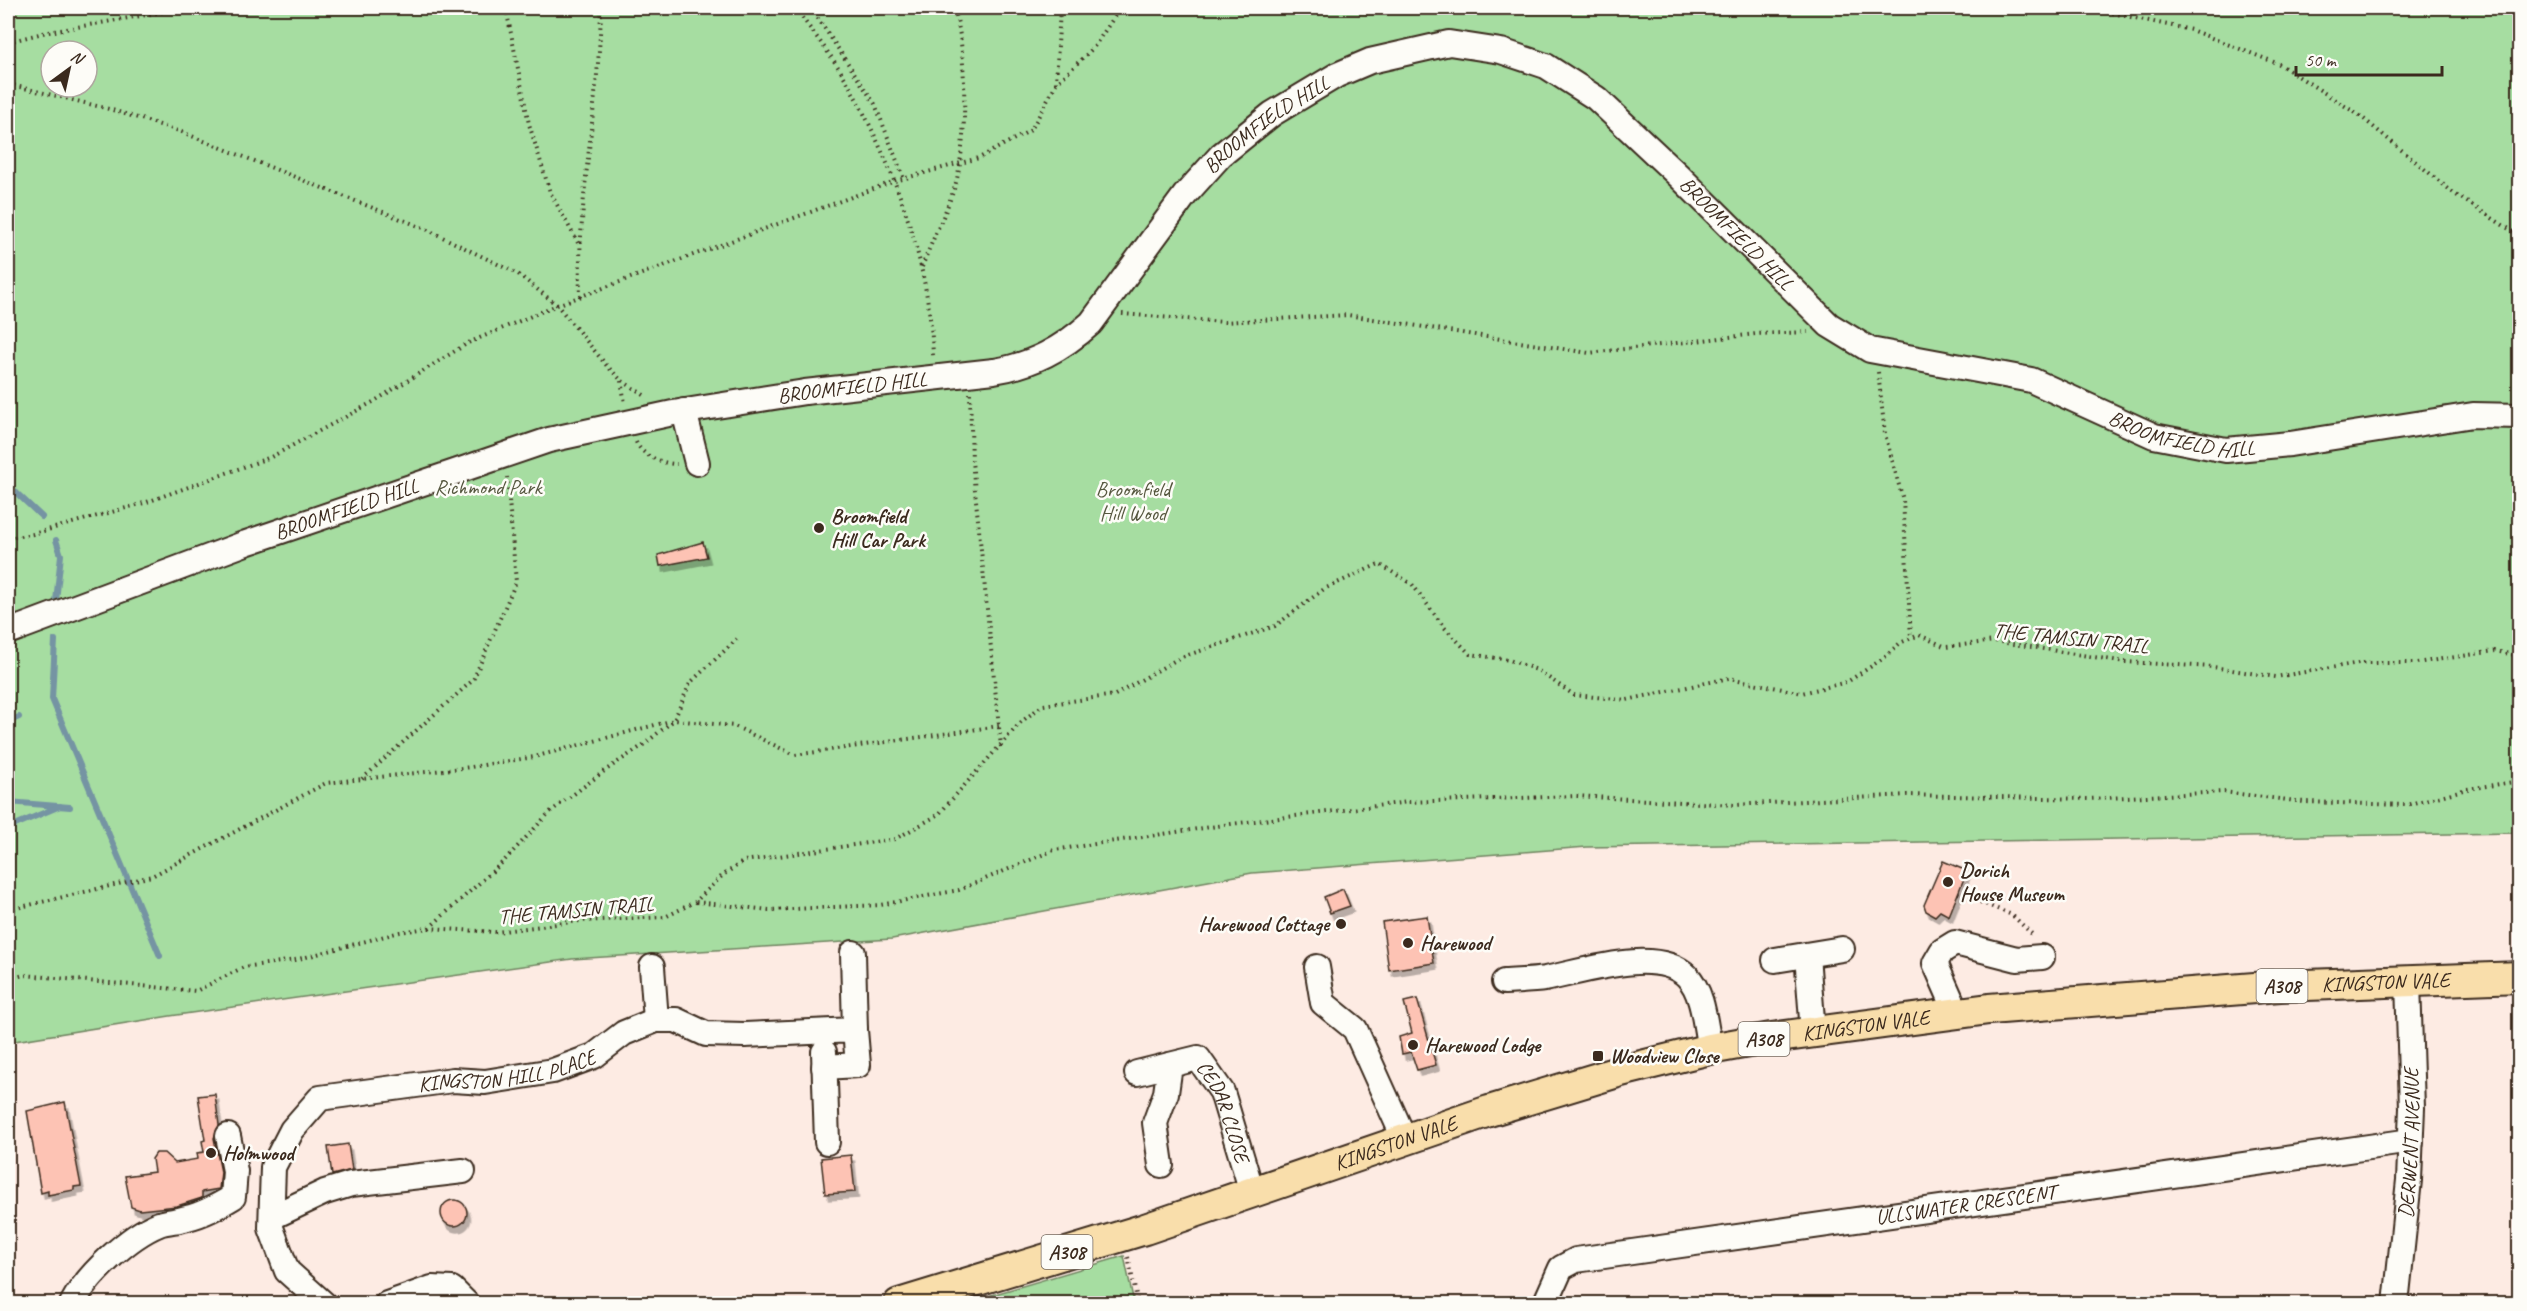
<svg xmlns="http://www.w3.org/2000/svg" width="2527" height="1311" viewBox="0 0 2527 1311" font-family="Caveat,sans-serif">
  <defs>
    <filter id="shadow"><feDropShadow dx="3.5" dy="6" stdDeviation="0" flood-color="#0004"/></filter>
  </defs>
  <rect width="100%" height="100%" fill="#fdebe3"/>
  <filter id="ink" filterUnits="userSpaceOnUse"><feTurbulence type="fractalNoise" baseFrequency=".0167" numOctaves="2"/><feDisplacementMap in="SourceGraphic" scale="12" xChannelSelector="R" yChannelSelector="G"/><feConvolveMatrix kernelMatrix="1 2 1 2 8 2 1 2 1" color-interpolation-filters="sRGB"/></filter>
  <g filter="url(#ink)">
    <g fill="#a6dda1" stroke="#708460" stroke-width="1.5" fill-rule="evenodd">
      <path d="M8,8H2519V833L1587,847L1252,873L892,939L572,959L170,1016L8,1042ZM51,51H87V87H51Z"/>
      <path d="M1124,1256L1134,1303H965Z"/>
    </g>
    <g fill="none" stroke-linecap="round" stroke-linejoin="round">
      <g stroke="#7494a3" stroke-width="6">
        <path d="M8,485L42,517"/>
        <path d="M56,601L61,555L56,540"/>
        <path d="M55,640L52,699L160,956"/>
        <path d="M8,722L19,717"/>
        <path d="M8,802L70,807"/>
        <path d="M8,828L60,806"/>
      </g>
    </g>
    <g fill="#fdc3b4" stroke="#3b2a1e" stroke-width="1.5" filter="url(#shadow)">
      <path d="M703,542L707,557L660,566L658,555Z"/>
      <path d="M1943,861L1967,871L1949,916L1940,911L1935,916L1926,911L1924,905Z"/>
      <path d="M1343,889L1350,906L1330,913L1324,897Z"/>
      <path d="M1427,916L1434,963L1389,970L1382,922Z"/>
      <path d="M1417,999L1436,1065L1417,1070L1411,1052L1402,1054L1399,1037L1412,1033L1404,1002Z"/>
      <path d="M215,1094L219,1125L214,1138L221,1172L219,1189L202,1192V1198L177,1206L140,1210L131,1207L125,1176L154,1172L152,1159L156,1153H164L175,1163L198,1159L197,1153L204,1152L202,1141L205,1140L198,1096Z"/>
      <path d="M65,1102L81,1186L74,1187V1190L48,1195V1191L41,1193L27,1111Z"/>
      <path d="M348,1144L352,1170L332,1175L328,1147Z"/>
      <path d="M851,1155L855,1192L825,1194L821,1158Z"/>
      <circle cx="454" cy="1213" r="13"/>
    </g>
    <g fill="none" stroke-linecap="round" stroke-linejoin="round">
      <defs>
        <g id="minor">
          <path d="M684,411L697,463"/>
          <path id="s1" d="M8,632L246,543L549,440L673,413L805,392L994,371C1032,365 1062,349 1091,323L1185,195L1221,155L1272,114L1337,75L1370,61L1449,43L1501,51L1546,66L1596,98L1679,176L1829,325L1870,350L2031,380L2154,436L2226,450L2290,444L2473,415L2520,416"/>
          <path d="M853,953L855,1030"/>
          <path d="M1807,955L1813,1033"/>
          <path d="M1775,960L1842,949"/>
          <path d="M652,967L656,1020"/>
          <path d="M1317,967L1323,1003L1355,1029L1405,1140"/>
          <path d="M1504,982C1517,981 1532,981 1545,979C1582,972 1656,946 1687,976C1704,993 1705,1027 1710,1049"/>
          <path d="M1957,1013L1935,963L1942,951L1955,943L2017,959L2042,957"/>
          <path d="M824,1052L827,1142"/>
          <path id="s2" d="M1137,1073L1198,1058L1222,1092L1252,1192"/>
          <path d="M1161,1165L1155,1123L1166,1093L1170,1065"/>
          <path d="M272,1217L325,1192L351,1184L463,1171"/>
          <path d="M72,1304C87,1275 129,1236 159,1224C168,1221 178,1221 187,1218C204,1214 218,1206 233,1197L235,1171L228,1136"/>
          <path id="s3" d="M324,1304L287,1271L271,1228L273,1167L292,1130L320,1098L453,1080L485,1082L553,1071L594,1056L624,1033L656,1020H676L706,1034L745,1035L855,1030L858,1065L824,1067"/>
          <path d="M387,1304L432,1288L452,1289L467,1304"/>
          <path id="s4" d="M1545,1304L1561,1268L1576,1260L2411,1141"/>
          <path id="s5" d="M2396,1304L2409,1180L2412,1108L2408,982"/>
        </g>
        <g id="major">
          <path id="s6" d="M899,1304L1145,1229L1489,1111L1621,1071L1710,1049L1771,1038L1989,1009L2280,986L2520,977"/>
        </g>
      </defs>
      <use href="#minor" stroke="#3b2a1e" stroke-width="28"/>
      <use href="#major" stroke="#3b2a1e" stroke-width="34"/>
      <g stroke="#3b2a1e" stroke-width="4" stroke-dasharray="1.5 4.5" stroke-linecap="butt">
        <path d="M506,8L529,124L550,192L578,243"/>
        <path d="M795,8C813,33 835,59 850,87C895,169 930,263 933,357"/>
        <path d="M811,8L875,104L904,179"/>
        <path d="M2089,8L2191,30L2279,64L2359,115L2456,195L2520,236"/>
        <path d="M8,42L43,33L186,8"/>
        <path d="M1056,83L1060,8"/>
        <path d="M8,84L109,109L179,131L426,229L518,274L557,305L607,366L621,380L647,397"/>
        <path d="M922,267C932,240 946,213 955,186C968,143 967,50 954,8"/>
        <path d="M580,297C577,200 599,105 601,8"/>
        <path d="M1122,314L1224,322L1348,315L1589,353L1756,334L1808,332"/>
        <path d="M1878,372L1885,434L1903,500L1911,638"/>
        <path d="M621,381L625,403"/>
        <path d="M970,393L972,461L1001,747"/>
        <path d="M636,442C642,456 663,464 677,464"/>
        <path d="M8,538L33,534L144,503L271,457L373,402L468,343L557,305L895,181L979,158L1031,130L1056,84L1094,47L1120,8"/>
        <path d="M362,779L473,680L516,582L507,477"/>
        <path d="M1958,893L2012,915L2034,936"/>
        <path d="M696,902L769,910L880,905L959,890L1054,850L1231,824L1408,802L1576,796L1735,805L1907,795L2088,799L2224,792L2304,802L2406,805L2467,789L2520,781"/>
        <path d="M8,910L152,876L326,783L471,767L534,757L674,720L734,726L795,755L999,726"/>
        <path d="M429,928L503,862L550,812L603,772L642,746L674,720L690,683L737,639"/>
        <path d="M8,979L24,975L196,991L244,967L295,960L400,932L428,928L496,932L579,921L665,917L695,902L723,875L744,861L895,839L938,815L1021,722L1043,705L1115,695L1179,658L1275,626L1324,589L1379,564L1412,584L1444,627L1470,654L1509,660L1537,670L1574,695L1627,700L1729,678L1802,693L1847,682L1884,658L1900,643L1919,635L1946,647L1994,641L2125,662L2213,667L2276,677L2359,663H2416L2495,651L2520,656"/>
        <path d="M1128,1257L1138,1304"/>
      </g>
      <use href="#minor" stroke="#fdfcf7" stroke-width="24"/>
      <use href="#major" stroke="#f9deab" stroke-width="30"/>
    </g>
  </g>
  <g fill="#3b2a1e" stroke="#fdfcf7" stroke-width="2">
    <circle cx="819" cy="528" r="6"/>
    <circle cx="1948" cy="882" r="6"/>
    <circle cx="1341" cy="924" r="6"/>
    <circle cx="1408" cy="943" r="6"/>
    <circle cx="1413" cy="1045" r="6"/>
    <rect x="1592" y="1050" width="12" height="12" rx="3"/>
    <circle cx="211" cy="1153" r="6"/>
  </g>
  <g text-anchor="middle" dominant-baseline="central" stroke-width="5" stroke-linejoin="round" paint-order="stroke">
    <g fill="#fdfcf7" stroke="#75695f" stroke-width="1.5">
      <rect x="2256.5" y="969" width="51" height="34" rx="4.5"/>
      <rect x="1738.5" y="1022" width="51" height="34" rx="4.5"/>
      <rect x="1041.5" y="1235" width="51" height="34" rx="4.5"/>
    </g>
    <g font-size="20" font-weight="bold" fill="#3b2a1e">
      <text x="2282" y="986">A308</text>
      <text x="1764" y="1039">A308</text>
      <text x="1067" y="1252">A308</text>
    </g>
    <g font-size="21" fill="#3b2a1e" stroke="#fdfcf7">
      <text stroke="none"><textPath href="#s1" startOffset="1402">BROOMFIELD HILL</textPath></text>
      <text stroke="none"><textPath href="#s1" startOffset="1960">BROOMFIELD HILL</textPath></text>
      <text stroke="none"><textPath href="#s1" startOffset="882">BROOMFIELD HILL</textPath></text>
      <text stroke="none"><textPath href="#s1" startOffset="2464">BROOMFIELD HILL</textPath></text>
      <text stroke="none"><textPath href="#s1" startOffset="360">BROOMFIELD HILL</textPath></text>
      <text transform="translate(2071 638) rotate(6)">THE TAMSIN TRAIL</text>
      <text transform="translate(576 910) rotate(-5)">THE TAMSIN TRAIL</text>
      <text stroke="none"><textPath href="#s6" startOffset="1530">KINGSTON VALE</textPath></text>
      <text stroke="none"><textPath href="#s6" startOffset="1008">KINGSTON VALE</textPath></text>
      <text stroke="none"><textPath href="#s3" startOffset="430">KINGSTON HILL PLACE</textPath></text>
      <text stroke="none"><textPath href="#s2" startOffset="123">CEDAR CLOSE</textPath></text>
      <text stroke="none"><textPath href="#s6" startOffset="522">KINGSTON VALE</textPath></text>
      <text stroke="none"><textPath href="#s5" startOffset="162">DERWENT AVENUE</textPath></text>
      <text stroke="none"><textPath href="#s4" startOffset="450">ULLSWATER CRESCENT</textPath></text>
    </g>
    <g font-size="21" fill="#56573f" stroke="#fdfcf7">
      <text x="488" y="487">Richmond Park</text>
      <text x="1133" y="489">Broomfield<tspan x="1133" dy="24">Hill Wood</tspan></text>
    </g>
    <g font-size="21" font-weight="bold" fill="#3b2a1e" stroke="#fdfcf7" text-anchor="start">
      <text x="831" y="516">Broomfield<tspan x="831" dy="24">Hill Car Park</tspan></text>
      <text x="1960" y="870">Dorich<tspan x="1960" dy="24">House Museum</tspan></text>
      <text x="1329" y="924" text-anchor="end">Harewood Cottage</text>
      <text x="1420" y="943">Harewood</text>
      <text x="1425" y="1045">Harewood Lodge</text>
      <text x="1610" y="1056">Woodview Close</text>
      <text x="223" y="1153">Holmwood</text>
    </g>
  </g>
  <rect width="2527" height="1311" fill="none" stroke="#fdfcf7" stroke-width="30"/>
  <rect x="15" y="15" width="2497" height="1281" fill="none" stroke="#3b2a1e" stroke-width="2" filter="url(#ink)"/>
  <g transform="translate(69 69) rotate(33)"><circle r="28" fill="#fdfcf7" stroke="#afa8a0" stroke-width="1.5"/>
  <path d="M0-4.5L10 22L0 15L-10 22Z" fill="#3b2a1e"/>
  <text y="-9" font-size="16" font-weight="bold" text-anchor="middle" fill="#3b2a1e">N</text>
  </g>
  <path d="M2296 66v9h146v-9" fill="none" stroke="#3b2a1e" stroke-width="3"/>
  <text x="2305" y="66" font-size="18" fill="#3b2a1e" stroke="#fdfcf7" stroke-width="4.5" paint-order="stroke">50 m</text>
</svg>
